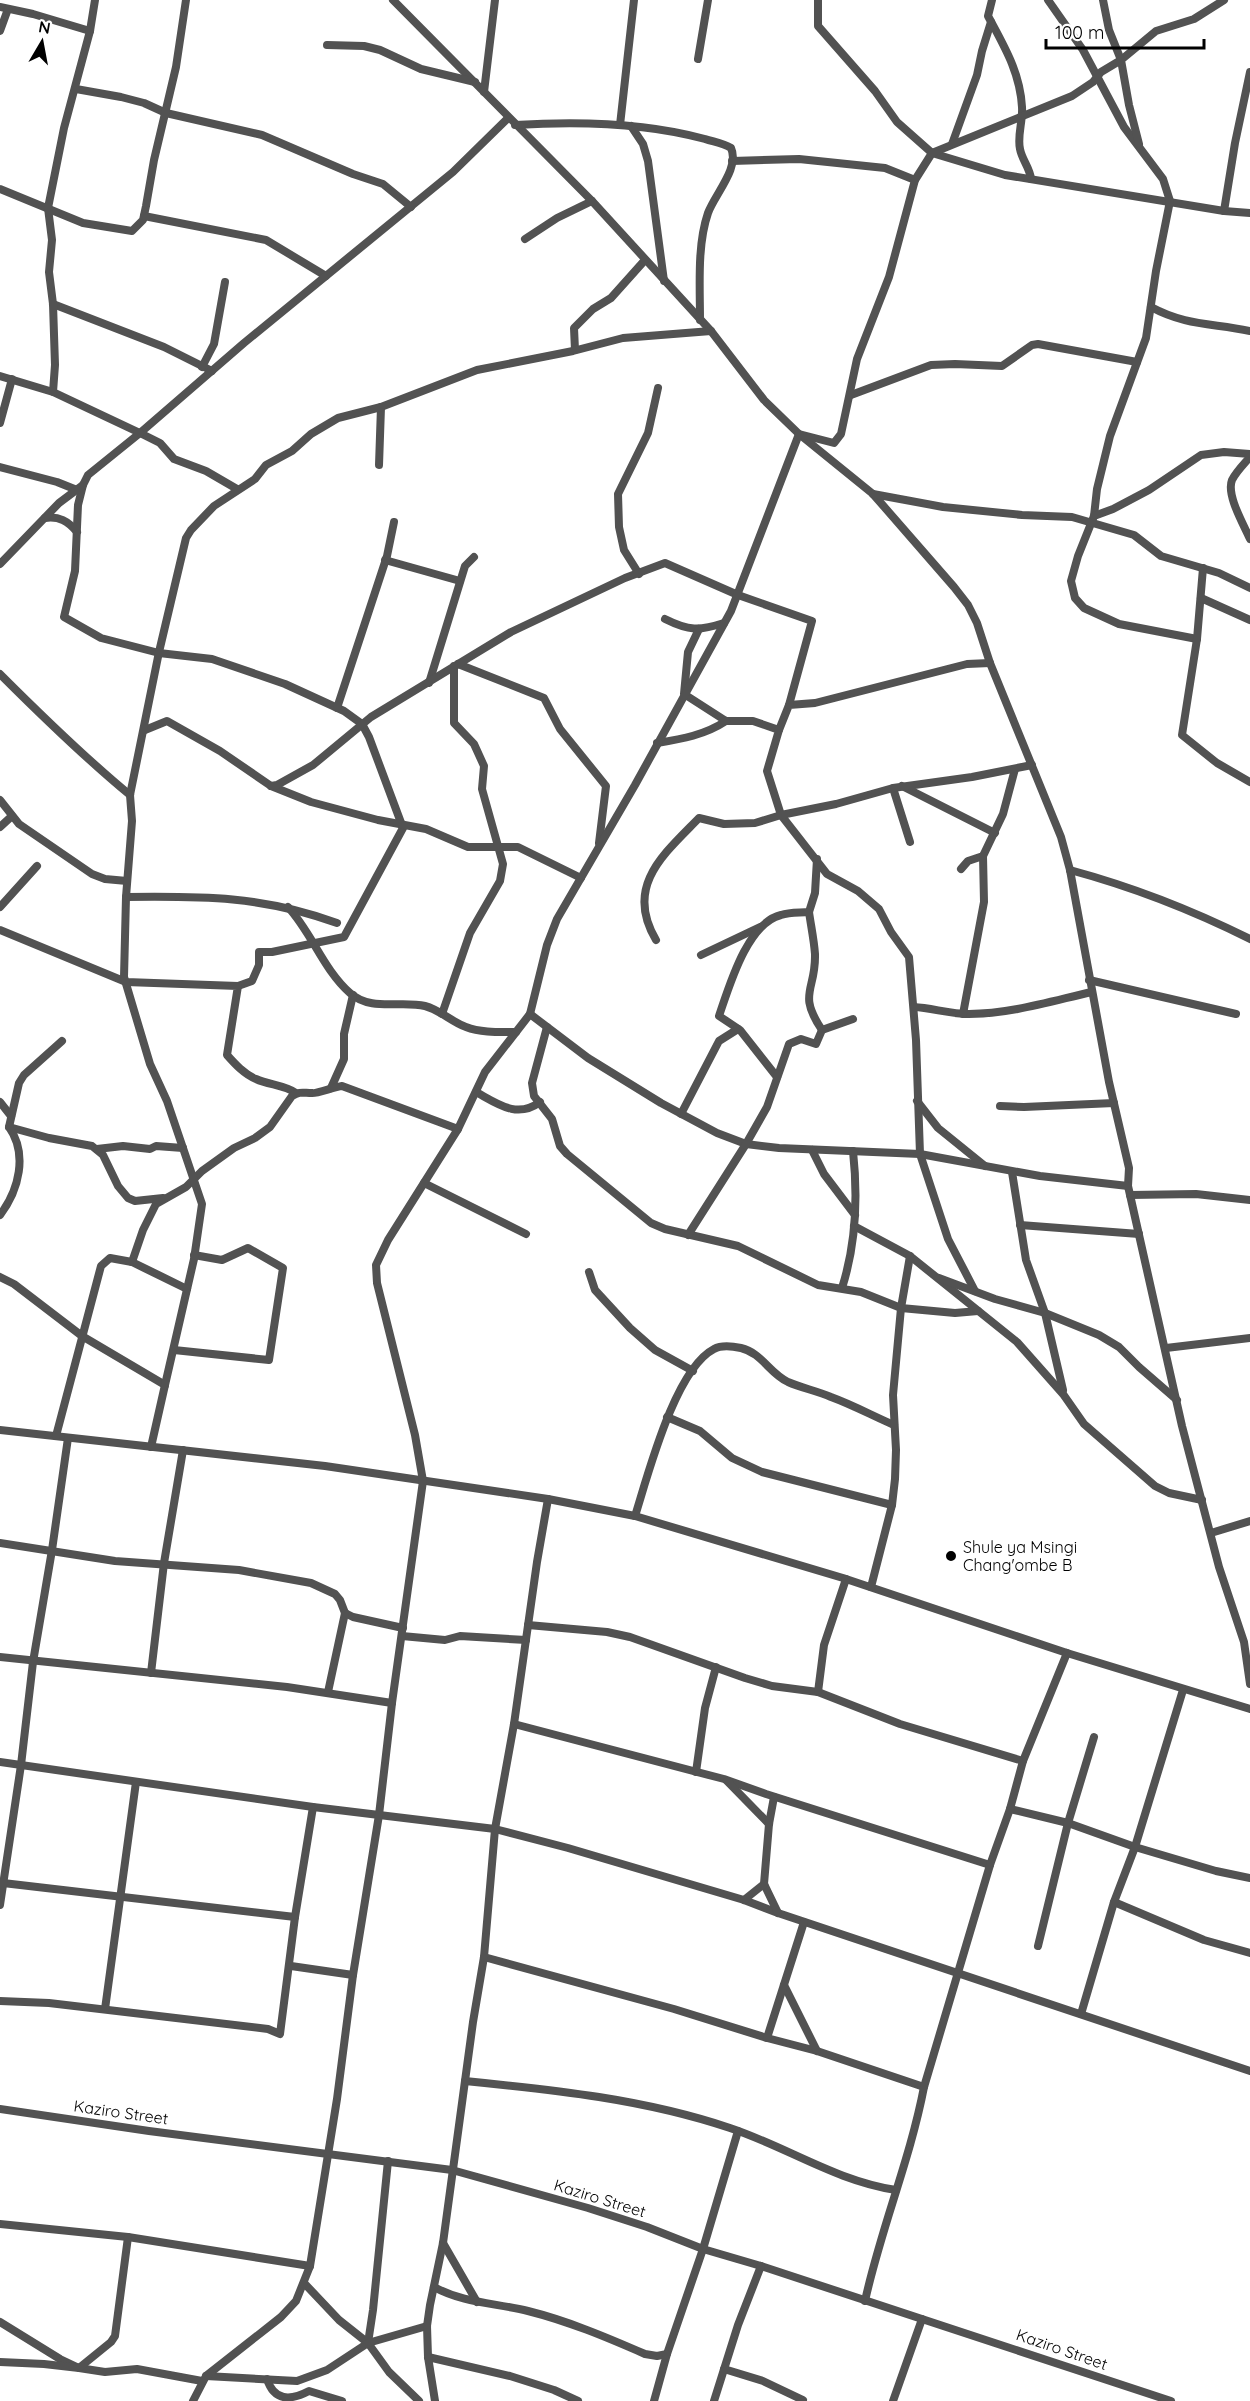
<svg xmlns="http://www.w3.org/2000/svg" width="1250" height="2401" viewBox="0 0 1250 2401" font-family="Quicksand,sans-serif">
  <rect width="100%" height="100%" fill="#fff"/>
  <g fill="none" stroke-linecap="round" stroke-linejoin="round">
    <g stroke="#525252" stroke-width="8">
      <path d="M393,0L592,201L711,331L764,400L799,434L873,494L954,587L968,605L977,623L990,663L1061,837L1070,870L1109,1082L1129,1168L1128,1186L1182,1426L1219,1567L1244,1642L1250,1684"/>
      <path d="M818,0V26L875,91L897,122L932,153L1005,175L1224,211L1250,213"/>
      <path d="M992,0L988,16C1004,46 1020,72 1022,107C1023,121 1017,136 1020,149C1022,160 1030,168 1031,179"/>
      <path d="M1048,0L1083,50L1124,127L1163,179L1170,201L1156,271L1146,338L1110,436L1097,489L1094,516L1078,556L1071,581L1075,598L1084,608L1119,624L1197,639"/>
      <path d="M0,7L33,14L90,31"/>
      <path d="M0,31L8,9"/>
      <path d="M327,45L364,46L380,50L421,69L475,82"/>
      <path d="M698,59L708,0"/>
      <path d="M76,89L121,97L144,103L166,113L262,135L353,174L383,184L411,207"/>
      <path d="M484,92L495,0"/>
      <path d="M515,125C578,121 643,122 705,139C714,142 723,143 731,148C740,168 715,194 708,213C697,245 700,286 700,320"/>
      <path d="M620,125L634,0"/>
      <path d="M631,126L643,144L648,161L664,281"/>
      <path d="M952,144L977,75L982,51L991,22"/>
      <path d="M1139,144L1129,105L1121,60L1156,31L1194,19L1224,0"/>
      <path d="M732,161L799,159L885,168L915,180"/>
      <path d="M0,189L83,223L132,231L143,220L146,206L154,160L176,67L186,0"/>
      <path d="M1224,211L1235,143L1250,72"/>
      <path d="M144,216L266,240L326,276"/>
      <path d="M525,239L557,218L592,201"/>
      <path d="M53,304L164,347L212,371"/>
      <path d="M1151,307C1186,326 1213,323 1250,331"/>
      <path d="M575,350L574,328L593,309L611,298L645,260"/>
      <path d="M202,367L214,344L225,282"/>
      <path d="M0,376L53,392"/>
      <path d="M851,395L931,365L955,364L1002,366L1032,345L1038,344L1137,362"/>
      <path d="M0,423L12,379"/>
      <path d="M1250,457C1244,464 1236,472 1232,480C1226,495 1244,525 1250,539"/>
      <path d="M379,465L381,407"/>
      <path d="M0,467L57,482L77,490"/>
      <path d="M83,485L78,505L75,571L64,617L101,638L159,653L212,659L285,684L344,711L362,724L369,737L403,828L344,937L272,952H259V965L252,981L238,986"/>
      <path d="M237,489L206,471L174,459L160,443L140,433L244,343L453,172L508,118"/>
      <path d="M873,494L943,507L1022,515L1072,517L1134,535L1161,556L1219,573L1250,588"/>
      <path d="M1094,516L1113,509L1149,490L1201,455L1224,452L1250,454"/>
      <path d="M45,518C59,516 68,521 77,532"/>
      <path d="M385,560L460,581"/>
      <path d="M0,564L59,503L83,485L88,475L140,433L53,392L55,365L53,304L49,272L52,240L48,208L64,128L90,31L95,0"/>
      <path d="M1203,568L1197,639L1182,735L1217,763L1250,782"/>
      <path d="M639,574L624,550L619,527L618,494L648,433L658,388"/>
      <path d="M1201,598L1250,620"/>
      <path d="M665,619C689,631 699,631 724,623"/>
      <path d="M699,629L688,652L684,694L726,721H753L779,730L767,771L781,815L827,874L858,891L879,909L891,932L909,957L916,1040L920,1154L948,1239L975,1291"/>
      <path d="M458,664L544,698L560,729L606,786L599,843"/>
      <path d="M0,674C42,716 84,757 130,795"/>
      <path d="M429,683L465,566L474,557"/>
      <path d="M337,708L387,556L394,522"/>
      <path d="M145,730L167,721L220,751L271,786L311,802L378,820L426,829L468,847H518L581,878"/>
      <path d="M779,730L789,705L815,703L967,664L990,663"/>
      <path d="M657,743C682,739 705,735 726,721"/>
      <path d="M271,786L277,785L313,765L371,717L511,632L625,578L665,563L738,595L812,621L789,705"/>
      <path d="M902,786L995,833"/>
      <path d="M893,788L910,842"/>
      <path d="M0,800L19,824L92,874L105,879L127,881"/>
      <path d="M0,827L12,816"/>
      <path d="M961,869L968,861L983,856L1003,814L1015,769"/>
      <path d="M1070,870C1133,887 1192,910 1250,939"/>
      <path d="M126,897C203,896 263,896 337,923"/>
      <path d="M0,907L37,866"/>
      <path d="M288,907C312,933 323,969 350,993C371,1012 401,1000 425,1006C440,1010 452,1022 466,1027C481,1033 500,1032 516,1032"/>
      <path d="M809,912C811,926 814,940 815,954C816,991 797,993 822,1030"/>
      <path d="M0,930L126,982L238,986L227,1055C235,1064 244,1074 256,1079C269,1085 284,1085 296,1093"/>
      <path d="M656,940C624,886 664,854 699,818L724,824L755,823L781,815L836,804L893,788L972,777L1032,765"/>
      <path d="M701,955L760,927"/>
      <path d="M1089,980L1236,1014"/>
      <path d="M914,1007C932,1008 950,1014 969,1014C1010,1014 1052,1001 1092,992"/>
      <path d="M442,1014L470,933L500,881L503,864L482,789L484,766L474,744L454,723V666"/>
      <path d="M530,1014L588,1058L661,1103L717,1133L746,1144L779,1148L920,1154L1040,1176L1128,1186"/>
      <path d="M963,1014L984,902L983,856"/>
      <path d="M547,1027L532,1083L534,1096L552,1119L560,1146L567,1154L651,1223L665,1229L738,1246L818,1285L861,1292L901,1308L955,1313L978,1311"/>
      <path d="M777,1077L740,1030L719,1016C729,987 747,923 781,915C790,912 800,913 809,912L815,893L817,859"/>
      <path d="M331,1088L344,1059V1034L353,995"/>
      <path d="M476,1092C498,1104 517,1119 540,1102"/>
      <path d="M917,1101L938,1128L985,1166"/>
      <path d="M0,1102L11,1116"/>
      <path d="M1000,1106L1024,1107L1114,1103"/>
      <path d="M681,1114L719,1041L738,1029"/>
      <path d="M9,1127L49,1138L92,1146L103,1155L118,1186L128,1198L135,1201L163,1198"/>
      <path d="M97,1149L123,1146L150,1149L156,1146L183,1148"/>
      <path d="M812,1150L824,1174L855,1215"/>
      <path d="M1012,1172L1026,1260L1045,1313L1063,1390"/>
      <path d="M424,1183L526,1234"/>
      <path d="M1130,1195L1196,1194L1250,1200"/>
      <path d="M0,1215C19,1190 28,1154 9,1127L19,1083L24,1075L62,1041"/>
      <path d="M1020,1225L1139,1234"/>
      <path d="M854,1226L910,1256L1017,1342L1063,1394L1084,1424L1155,1486L1169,1493L1202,1500"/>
      <path d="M688,1235L746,1144L767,1107L789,1044L801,1039L816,1044L822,1030L853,1019"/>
      <path d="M132,1262L143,1230L156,1204L186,1187L202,1171L234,1148L255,1138L270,1127L292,1096C300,1091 303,1093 312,1093C316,1094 334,1087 342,1086L458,1129"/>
      <path d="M589,1272L595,1290L630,1328L655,1350L693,1371"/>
      <path d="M0,1277L14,1284L82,1336L165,1385L151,1447"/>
      <path d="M939,1278L995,1299L1045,1313L1099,1335L1119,1347L1139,1367L1177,1400"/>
      <path d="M842,1288C856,1244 858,1197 853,1151"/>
      <path d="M1166,1348L1250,1338"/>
      <path d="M174,1350L269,1360L283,1268L248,1248L222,1260L194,1255"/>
      <path d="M165,1385L194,1259L202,1204L167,1101L150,1064L124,977L126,897L132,821L130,795L159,652L186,538L191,530L214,506L255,479L266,465L292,451L311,434L338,418L381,407L477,370L573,351L623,338L711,331"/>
      <path d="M667,1417L700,1431L732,1458L762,1472L892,1505"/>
      <path d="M0,1430L325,1466L548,1499L635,1516L843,1578L1067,1653L1250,1709"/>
      <path d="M56,1436L101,1266L110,1258L132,1262L187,1289"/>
      <path d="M635,1516C648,1475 675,1369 714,1349C721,1345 732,1346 741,1348C762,1353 769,1373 788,1382C802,1388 817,1391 831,1397C853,1405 873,1416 894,1425"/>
      <path d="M1211,1533L1250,1521"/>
      <path d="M0,1543L115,1561L239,1570L311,1583L335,1594L340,1600L345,1613L353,1617L403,1628"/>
      <path d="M871,1587L892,1505L895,1479L896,1450L893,1395L901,1308L910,1256"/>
      <path d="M528,1625L607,1632L630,1637L745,1678L772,1686L818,1692L900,1724L1023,1761"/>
      <path d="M402,1636L445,1640L460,1636L526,1640"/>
      <path d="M0,1657L287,1687L392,1703"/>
      <path d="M151,1673L164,1563L183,1450"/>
      <path d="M328,1692L345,1613"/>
      <path d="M818,1692L824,1645L846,1579"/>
      <path d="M514,1724L724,1779L766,1794L990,1865"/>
      <path d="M0,1762L313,1807L495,1829L568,1848L744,1900L778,1913L1250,2071"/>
      <path d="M696,1772L705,1708L716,1667"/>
      <path d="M727,1781L769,1824"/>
      <path d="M774,1797L769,1824L764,1884L778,1913"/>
      <path d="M1010,1809L1068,1823L1135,1847L1216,1871L1250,1878"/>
      <path d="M3,1883L295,1917"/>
      <path d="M744,1900L764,1884"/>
      <path d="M1114,1902L1204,1940L1250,1953"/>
      <path d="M0,1905L21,1765L33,1662L52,1550L68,1438"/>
      <path d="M1038,1946L1068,1823L1094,1737"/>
      <path d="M484,1957L674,2009L767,2038L817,2051L924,2087"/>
      <path d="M291,1966L353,1975"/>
      <path d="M784,1985L817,2051"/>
      <path d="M0,2001L49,2003L268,2029L280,2034L295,1917L313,1807"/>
      <path d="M105,2009L136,1782"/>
      <path d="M1081,2014L1114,1902L1135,1847L1183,1690"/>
      <path d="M767,2038L804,1922"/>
      <path d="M465,2081C555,2090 644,2099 730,2128C787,2147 836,2181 896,2190"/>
      <path d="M0,2109L149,2131L452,2170L588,2208L647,2227L703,2249L761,2266L1171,2401"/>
      <path d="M0,2224L128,2237L310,2266"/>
      <path d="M443,2243L477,2302"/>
      <path d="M304,2283L339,2320L368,2343L389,2372L419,2401"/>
      <path d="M434,2287C463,2303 496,2303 528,2311C568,2321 606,2337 645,2354L657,2356L667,2354L703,2249L738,2131"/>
      <path d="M865,2301C881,2228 910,2160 924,2087L990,1865L1010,1809L1023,1761L1067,1653"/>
      <path d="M0,2322L60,2359L79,2368L105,2372L137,2369L202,2381"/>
      <path d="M368,2343L373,2310L388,2161"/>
      <path d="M428,2357L510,2376L554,2390L578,2401"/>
      <path d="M0,2362L44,2364L79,2368L111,2342L115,2336L128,2237"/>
      <path d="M724,2369L763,2381L803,2400"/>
      <path d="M206,2376L297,2381L327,2370L368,2343L427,2326"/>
      <path d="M267,2379C274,2401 290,2401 309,2391L342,2401"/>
      <path d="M193,2401L206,2376L281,2317L296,2301L310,2266L337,2099L353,1975L379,1815L392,1703L423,1481L415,1435L377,1283L376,1265L388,1240L458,1129L485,1072L530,1014L547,945L557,919L635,785L731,611L799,434L834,443L841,434L857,359L889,277L915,180L932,153L1072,96L1093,82L1101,72L1121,60L1109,30L1103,0"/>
      <path d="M435,2401L428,2357L427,2326L430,2305L443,2243L473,2022L484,1957L495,1829L514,1724L537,1562L548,1499"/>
      <path d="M654,2401L667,2354"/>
      <path d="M714,2401L738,2325L761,2266"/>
      <path d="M893,2401L922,2319"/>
    </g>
  </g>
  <circle fill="#000" stroke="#fff" stroke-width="2" cx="951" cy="1556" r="6"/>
  <g text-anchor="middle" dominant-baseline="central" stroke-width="4.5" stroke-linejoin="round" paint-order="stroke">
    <g font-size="16" fill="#000" stroke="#fff" text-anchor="start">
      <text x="963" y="1547">Shule ya Msingi<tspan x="963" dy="18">Chang'ombe B</tspan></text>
    </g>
    <g font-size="16" fill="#000" stroke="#fff">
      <text transform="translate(121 2112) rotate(8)">Kaziro Street</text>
      <text transform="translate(600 2198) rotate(17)">Kaziro Street</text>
      <text transform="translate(1062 2349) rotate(19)">Kaziro Street</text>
    </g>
  </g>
  <g transform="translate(42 42) rotate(10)" stroke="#ffffff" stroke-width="4.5" paint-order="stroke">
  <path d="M0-4.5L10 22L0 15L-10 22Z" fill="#000000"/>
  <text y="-9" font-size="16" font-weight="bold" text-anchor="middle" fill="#000000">N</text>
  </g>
  <path d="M1046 39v9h158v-9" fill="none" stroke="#000000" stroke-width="3"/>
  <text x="1055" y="39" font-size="18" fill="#000000" stroke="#ffffff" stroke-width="4.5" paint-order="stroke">100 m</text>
</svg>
